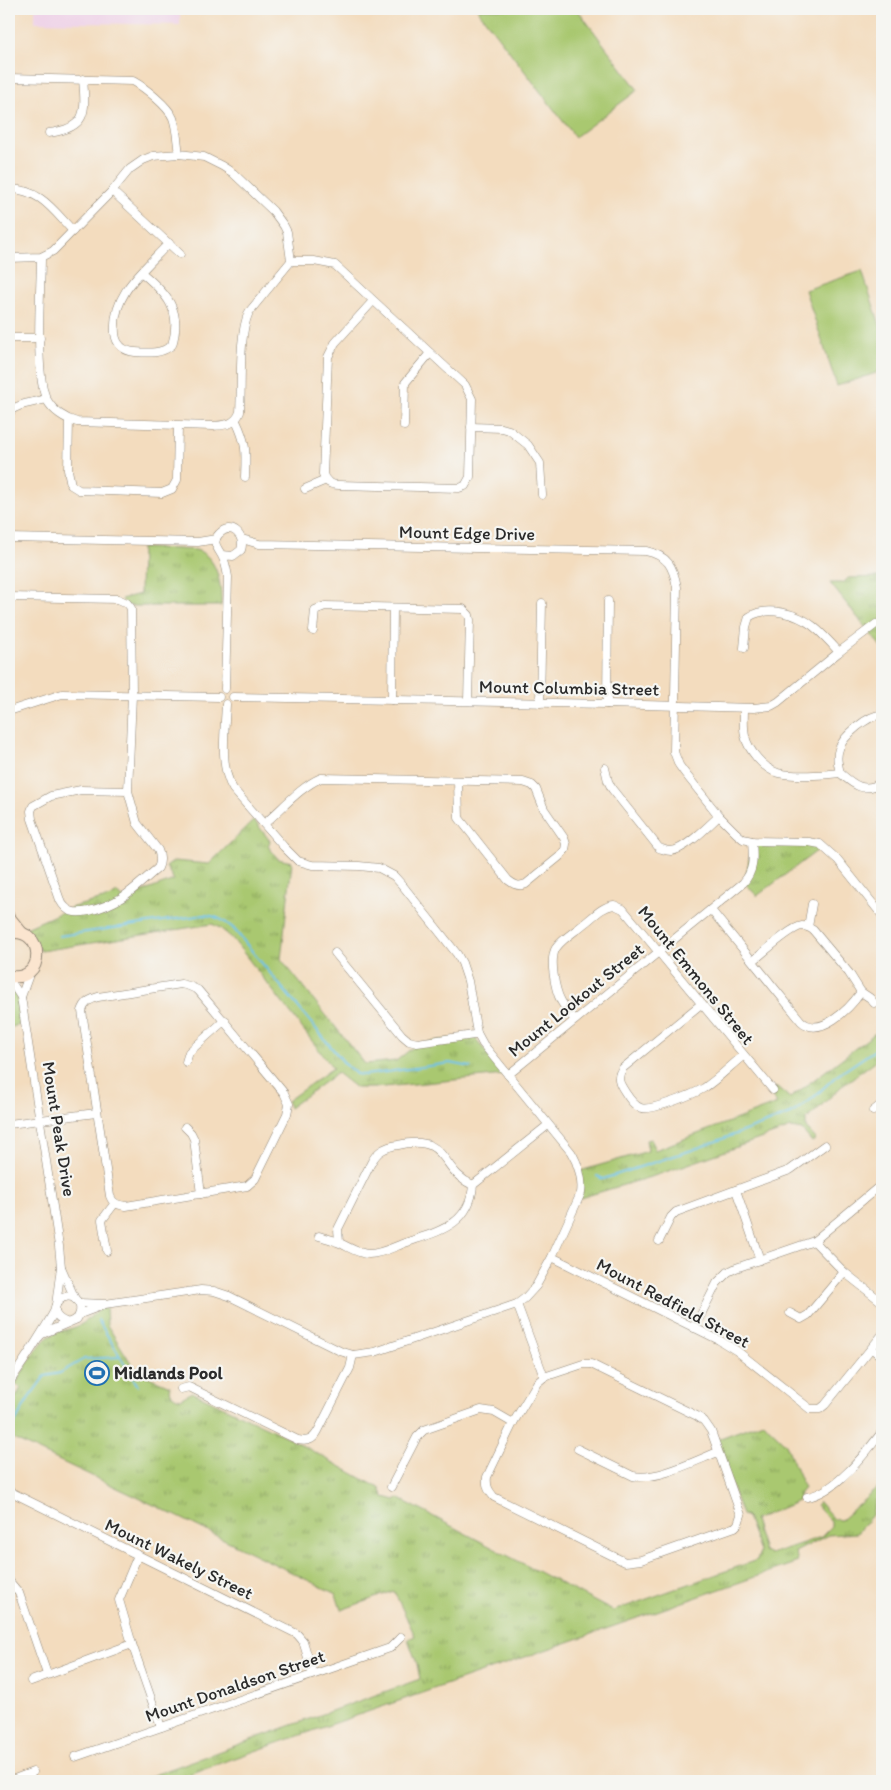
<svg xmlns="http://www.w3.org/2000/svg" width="891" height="1790" viewBox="0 0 891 1790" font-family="Itim,sans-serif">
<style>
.built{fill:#eed0e7}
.grass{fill:url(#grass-tufts);stroke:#6a7a4e}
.garden{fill:#a9c870;stroke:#6a7a4e}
.water{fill:url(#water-ripples);stroke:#4c768a}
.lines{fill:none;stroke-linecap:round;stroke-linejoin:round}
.stream{stroke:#6dc2e9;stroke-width:2}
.street-casing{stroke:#8f8474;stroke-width:9}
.secondary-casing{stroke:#8f8474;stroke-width:13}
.street{stroke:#fff;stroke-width:8}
.secondary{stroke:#fbe5cf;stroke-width:11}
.labels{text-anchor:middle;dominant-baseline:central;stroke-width:4.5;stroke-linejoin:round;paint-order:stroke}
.street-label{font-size:18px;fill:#2b2b2b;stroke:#f6f6f2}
.poi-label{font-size:18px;font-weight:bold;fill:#2b2b2b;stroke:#f6f6f2;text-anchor:start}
</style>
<defs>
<pattern id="grass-tufts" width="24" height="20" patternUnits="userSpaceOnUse" patternTransform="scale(1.25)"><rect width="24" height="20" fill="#a9c870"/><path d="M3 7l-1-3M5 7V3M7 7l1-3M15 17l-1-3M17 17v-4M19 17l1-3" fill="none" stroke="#8aa35c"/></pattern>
<pattern id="water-ripples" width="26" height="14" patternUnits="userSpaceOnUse" patternTransform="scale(1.25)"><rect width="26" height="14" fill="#6dc2e9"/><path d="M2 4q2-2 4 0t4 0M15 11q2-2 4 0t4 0" fill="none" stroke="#5a9ebd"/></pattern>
</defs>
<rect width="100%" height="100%" fill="#f6f6f2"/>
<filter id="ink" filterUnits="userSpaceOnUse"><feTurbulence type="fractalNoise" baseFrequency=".02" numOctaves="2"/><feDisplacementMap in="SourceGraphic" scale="10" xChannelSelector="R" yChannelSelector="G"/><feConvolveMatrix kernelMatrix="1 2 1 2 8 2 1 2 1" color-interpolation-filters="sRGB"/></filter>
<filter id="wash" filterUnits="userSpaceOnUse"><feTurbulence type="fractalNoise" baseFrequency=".0096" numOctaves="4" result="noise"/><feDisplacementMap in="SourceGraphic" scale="20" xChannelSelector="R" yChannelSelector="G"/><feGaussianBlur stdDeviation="1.12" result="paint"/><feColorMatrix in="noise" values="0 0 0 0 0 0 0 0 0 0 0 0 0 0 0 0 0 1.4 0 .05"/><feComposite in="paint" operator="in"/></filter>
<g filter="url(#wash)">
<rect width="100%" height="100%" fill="#f3dcbe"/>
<path class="built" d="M35,9h145v16l-145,-3z"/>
<g class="grass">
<path d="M141,548c13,0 26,1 39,1 5,1 11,0 16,1 22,6 26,37 25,56h-93l-7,-7 19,-5z"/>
<path d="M882,577v71l-52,-65h13l5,-5z"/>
<path d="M254,820l16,21 -2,5 10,13 14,3 -11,97 84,105 31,-3 21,-17 56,-9 31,40 -130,13h-18l-19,-15 -48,35 -2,-7 46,-33 -101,-130 -12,-10 -8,-4 -171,27 -17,-22 49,-22 38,-10 6,-4 7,6 50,-19 -8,-13 8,-6 35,3z"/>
<path d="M818,842l4,5 -65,49 -12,-13 7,-40z"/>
<path d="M9,985l8,12 4,27 -12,4z"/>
<path d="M882,1031v25l-39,29 -37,35v8l10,11 -4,3 -10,-12 -11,-2 -134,47 -77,23v-27l68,-20 -2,-11 5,-1 4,11 122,-46 -7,-12 7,-5 13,11 84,-64z"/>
<path d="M106,1307l1,18 24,38 13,12 26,11c0,8 3,11 10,13l12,-7 95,45 94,52v2l3,6 11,3 3,-2 215,113 144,-51 3,-8 -13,-35 -5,-2 -27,-75 48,-18 23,22 18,44 -4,5 -2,8 -44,19 10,31 6,3 51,-17 10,-10v-5l-15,-17 3,-3 15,17 7,1 41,-36v4l-4,5 -6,22 -15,18 -29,2 -33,17 3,10 -629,219h-32l283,-102 -3,-15 -9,-25 7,-3 -21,-45 -53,19 -5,-16 -178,-87 -149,-70v-28l12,-21 -6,-4c7,-11 24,-42 35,-48 9,-6 20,-6 30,-11 10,-5 12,-13 26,-18z"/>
</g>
<g class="garden">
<path d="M477,9h100l61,81 -63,47z"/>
<path d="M862,271l20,60v40l-45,15 -32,-96z"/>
</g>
<path class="water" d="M100,1362l8,11 -14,10 -8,-11z"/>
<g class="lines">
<g class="stream">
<path d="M59,936l145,-21c13,1 19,5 29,13l112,136 11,10 9,1 85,-12 21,4"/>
<path d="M597,1176l6,3 89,-29 99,-36 22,-16 22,-21 47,-32"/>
<path d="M98,1320l40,66"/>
<path d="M10,1432l18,-33 17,-23 15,-3 24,-14 36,-2"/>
</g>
</g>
</g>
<g filter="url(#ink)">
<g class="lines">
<defs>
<g id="street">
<path d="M9,78l124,3c11,6 35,25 40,37 4,11 4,24 6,36"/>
<path d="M49,133c38,-5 37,-20 34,-54"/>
<path d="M9,189c31,0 44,21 64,42"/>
<path d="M112,191l68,63"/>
<path d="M9,258l32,-1 12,-6 59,-60 18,-22 13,-9 10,-4 26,-2 25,3 18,9 11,7 40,38 11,15 3,6 4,29 -42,51c-11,24 -7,72 -9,100 -5,13 -14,13 -27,14l-136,-4c-12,-3 -24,-11 -30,-22 -13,-24 -6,-112 -6,-143"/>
<path d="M291,261h23l21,4 130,120 7,14 -2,78 -5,9 -6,2 -120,-3c-8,0 -14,-3 -16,-11l5,-117 7,-14 38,-42"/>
<path d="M142,273c24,20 41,37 30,72 -10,9 -23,8 -37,7 -11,-1 -19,-7 -20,-19 -3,-40 28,-62 54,-90"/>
<path d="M9,338h31"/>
<path d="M9,412c9,-9 25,-9 37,-13"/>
<path d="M69,420l-1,50 3,15 8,5 83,3 10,-4 5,-9 1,-54"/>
<path d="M236,421c11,23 10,31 9,56"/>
<path d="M404,426l1,-43 25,-30"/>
<path d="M471,427l31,1 7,2 19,15 12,18 2,32"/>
<path d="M305,489l21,-9"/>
<path d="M9,538l189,4 18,-3"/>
<path d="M242,539l17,5 387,7c22,5 27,15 31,36l-3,165 5,13 5,7 35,44 17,17 7,6 9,2 57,1 11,2 18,16 44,55"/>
<path d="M222,555l11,1 8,-6c5,-14 -10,-29 -22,-16 -9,9 1,16 4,24 3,6 4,13 5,19l-3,112"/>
<path d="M9,597l109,2 9,4 4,5 1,87 -4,96 9,32 21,27c3,7 3,12 0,18 -25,21 -36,35 -69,43 -14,3 -22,2 -29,-11l-28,-81 -1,-8 2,-5 18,-10 30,-6 47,1"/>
<path d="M313,631l2,-21 10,-4 138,3 6,6 1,5 -2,81"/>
<path d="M744,648l2,-21 3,-10c18,-12 49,-3 64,9 10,8 18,17 26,26"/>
<path d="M233,697l374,7 147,4 17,-2 7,-4 61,-50 37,-28"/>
<path d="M392,700l1,-92"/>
<path d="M540,703l2,-100"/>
<path d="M607,704l1,-103"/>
<path d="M744,709c0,9 -1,18 1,27 3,14 19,33 33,37 15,4 46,2 62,0"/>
<path d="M9,711l53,-17 157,3"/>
<path d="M882,715c-13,-1 -39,21 -43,34 -3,8 -1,15 1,24 14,12 24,21 42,9"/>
<path d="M605,768l3,13 4,8 47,59c4,1 7,3 12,3 14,-1 37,-25 48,-35"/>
<path d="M264,824c18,-15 36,-37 57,-46l202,4 9,3 4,4 8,20 20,29 2,6 -1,6 -6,7 -33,27c-7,3 -12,1 -18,-4l-49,-62 -1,-37"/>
<path d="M711,910l90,111c19,18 49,-13 60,-29l-12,-19 -36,-43c-3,-2 -6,-4 -11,-4 -11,1 -40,28 -49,35"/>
<path d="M808,927l4,-23"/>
<path d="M335,953l67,82 7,6 8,2 57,-8 3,-2"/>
<path d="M9,979l12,18 38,249 2,21 -5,38"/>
<path d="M181,984l8,2 9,4 86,103 5,11 -2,10 -32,65 -8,7 -121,20c-8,-1 -13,-2 -16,-10l-28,-185c3,-9 7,-11 16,-14z"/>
<path d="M861,992l9,6 4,5"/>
<path d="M21,997l9,-25"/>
<path d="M701,1004l-78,64c-7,9 -4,15 2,24 4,6 9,14 16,16 11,3 53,-14 63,-20 14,-9 26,-22 39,-32"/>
<path d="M575,1020c-5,-6 -10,-12 -14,-19 -6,-11 -12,-42 -5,-53 7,-10 20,-17 29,-25 9,-7 18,-17 29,-18l9,4 150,181"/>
<path d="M186,1062l3,-10 36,-32"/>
<path d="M508,1075l235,-192c12,-13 10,-26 9,-42"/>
<path d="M873,1111l9,-7"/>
<path d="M9,1124l87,-11"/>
<path d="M185,1127l6,6 3,6 7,55"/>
<path d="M736,1190l24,70"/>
<path d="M319,1236c6,2 13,3 18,6 11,4 20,12 32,12 11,0 23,-6 33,-10 33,-12 68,-17 71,-59l75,-60"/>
<path d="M659,1241l12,-24 5,-5 114,-42 35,-25"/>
<path d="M814,1241l30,31 38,30"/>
<path d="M339,1242l-1,-13 33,-66c6,-12 14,-16 27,-18 52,-12 41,26 75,40"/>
<path d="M107,1251l-5,-31 13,-17"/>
<path d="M552,1257l167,83 18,11 73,58h10l5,-4 57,-70"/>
<path d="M61,1267l14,32"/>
<path d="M79,1303l26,1 96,-14 13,1 15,5 111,55 13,4 22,-3 142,-48 8,-6 11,-12 16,-29 29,-64c2,-13 -3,-30 -10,-41l-88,-108 -6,-11 -9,-52 -6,-18 -5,-9 -54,-68 -9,-10 -15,-8 -20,-2 -47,-1 -14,-4 -14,-14 -51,-58c-14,-22 -8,-59 -7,-85"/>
<path d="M517,1304l27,73"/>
<path d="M790,1313l11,6 7,-4 36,-43"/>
<path d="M80,1314l21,-8"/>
<path d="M694,1328l23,-45 11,-11 8,-4 78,-27 68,-57"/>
<path d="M42,1334l35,-15c3,-5 5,-10 2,-15 -11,-21 -40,8 -13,18"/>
<path d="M872,1349l10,8"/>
<path d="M583,1364h8l8,4 98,48 7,5 7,10 30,84 -3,9 -3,3 -94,33 -16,2 -131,-65c-6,-7 -8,-11 -7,-20l26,-54 24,-40 7,-6z"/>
<path d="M9,1383c16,-24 32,-47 46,-73"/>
<path d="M181,1389l8,-2 109,53c10,2 15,0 20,-9l32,-63 3,-13"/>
<path d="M578,1449l55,27c23,5 62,-15 85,-24"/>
<path d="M391,1487l26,-50 7,-7 57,-20 13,2 19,11"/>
<path d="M9,1491l288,143 6,7 10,33"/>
<path d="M807,1497c28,-4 58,-43 75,-65"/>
<path d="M138,1555l-19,45 13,44 29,83"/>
<path d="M9,1581l10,12 28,81"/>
<path d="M31,1681l101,-37"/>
<path d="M75,1757l315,-109 11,-11"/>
<path d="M9,1781l24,-9"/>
</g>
<g id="secondary">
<path d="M9,917l13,16"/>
<path d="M9,933c37,-7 37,51 0,43"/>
</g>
</defs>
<use href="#street" class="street-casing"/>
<use href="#secondary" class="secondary-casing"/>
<use href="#street" class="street"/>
<use href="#secondary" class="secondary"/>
</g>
</g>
<defs>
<symbol id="stadium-ring" viewBox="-11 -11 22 22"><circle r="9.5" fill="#f6f6f2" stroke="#1f6fb2" stroke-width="1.5"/><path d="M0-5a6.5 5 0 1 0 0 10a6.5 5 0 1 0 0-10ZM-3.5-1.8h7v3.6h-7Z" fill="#1f6fb2"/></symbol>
</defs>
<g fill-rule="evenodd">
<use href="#stadium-ring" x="83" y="1359" width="28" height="28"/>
</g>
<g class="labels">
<g class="street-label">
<text transform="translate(467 533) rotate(1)">Mount Edge Drive</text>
<text transform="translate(569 688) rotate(1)">Mount Columbia Street</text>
<text transform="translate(696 975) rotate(51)">Mount Emmons Street</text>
<text transform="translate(576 1000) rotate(-39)">Mount Lookout Street</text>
<text transform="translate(59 1129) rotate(81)">Mount Peak Drive</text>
<text transform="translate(673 1303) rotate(28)">Mount Redfield Street</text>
<text transform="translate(179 1559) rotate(26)">Mount Wakely Street</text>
<text transform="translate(235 1686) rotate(-19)">Mount Donaldson Street</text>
</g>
<g class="poi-label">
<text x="114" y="1373">Midlands Pool</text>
</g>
</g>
<rect width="891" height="1790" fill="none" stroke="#f6f6f2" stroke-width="30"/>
</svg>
